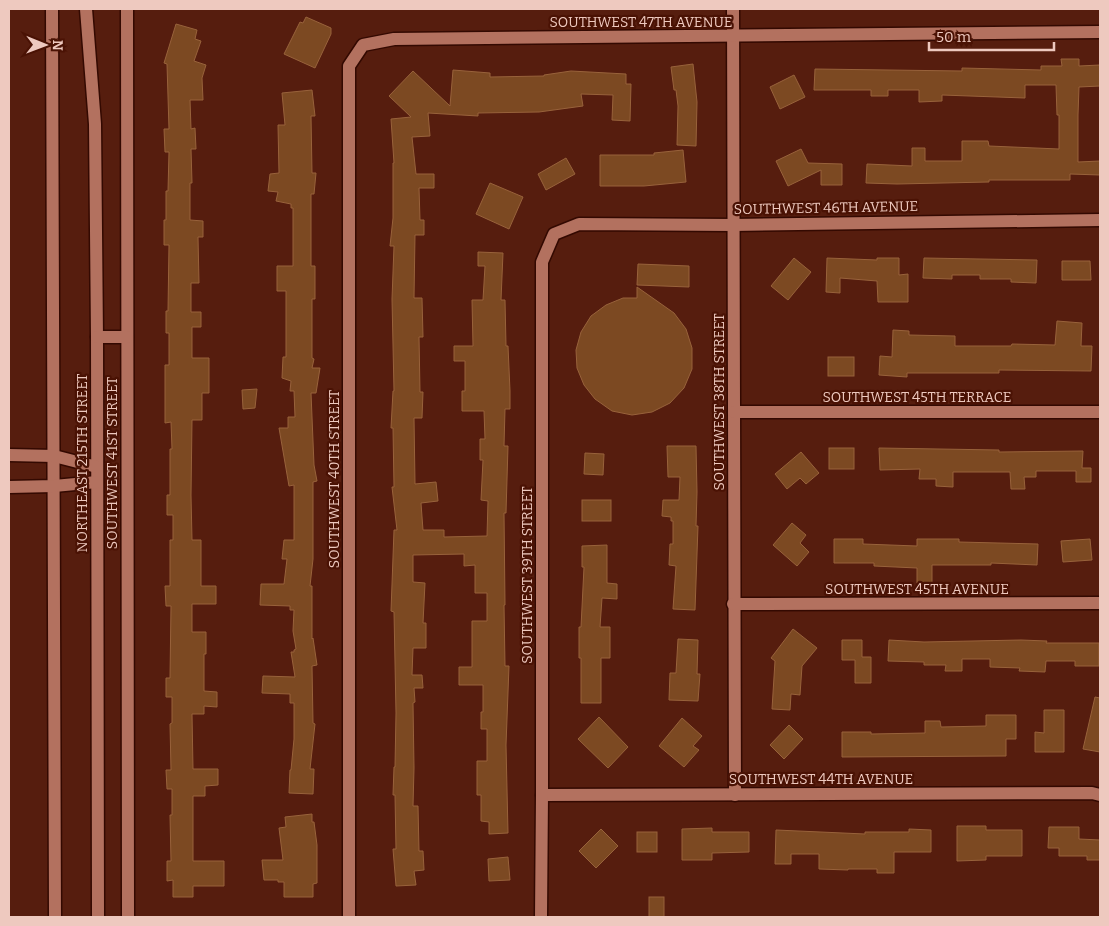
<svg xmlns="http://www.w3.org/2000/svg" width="1109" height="926" viewBox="0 0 1109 926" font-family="Bitter,serif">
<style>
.building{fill:#7c4922;stroke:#98623b}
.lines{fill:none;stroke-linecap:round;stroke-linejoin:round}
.minor-casing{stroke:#330901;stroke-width:15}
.minor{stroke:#b3715f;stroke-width:12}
.labels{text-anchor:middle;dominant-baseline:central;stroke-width:4.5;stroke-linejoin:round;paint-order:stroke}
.street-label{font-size:14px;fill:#eec9bf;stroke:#4a1204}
</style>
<rect width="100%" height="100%" fill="#561d0e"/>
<g class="building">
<path d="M306,17l25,11v6l-16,34 -31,-14 16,-32 3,1z"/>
<path d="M176,24l21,6 -2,9 6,2 -7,20 12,4 -4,13 1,22h-13l1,29 4,-1 1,21h-5l1,34h-2v37l13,1v16h-5l1,46h-8v29h10v15h-9v31h17v35h-7v27h-10l-1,75 1,45h9v46h15v18h-24v28h14v22h-2v37l13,1v15l-13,-1v8h-12l1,55h25v16l-13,1v10h-12v65h31v25h-31v11h-20v-17l-6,1v-20h4l-1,-46h2v-26h-5l-1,-19h5l-1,-46 2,-1v-26h-6v-19h4l1,-72h-5l-1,-20h5v-46h3v-25h-6v-20h3v-46h2l-1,-27 -6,1v-58h4v-32h-3v-22h2l1,-66h-5v-25h2v-29h2l1,-39h-4l-1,-23h5l-2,-65 -3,-1z"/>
<path d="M1061,59h18v7l21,-1v21l-21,1 -1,28v47l22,-1v14l-30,-1v6h-81v2l-92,2 -31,-1 1,-19 45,2v-18h13v13h37v-20h26l1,5 70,3v-34h-2l-1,-30h-31v13l-83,-3v6l-23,1v-12h-31v6h-17v-6h-57l1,-21 147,2v-3l79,2v-4h21z"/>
<path d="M693,64l4,38 -1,44 -19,-1 1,-39 -2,-16h-2l-3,-23z"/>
<path d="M453,70l37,3v4l54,-1v-1l27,-4 55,3v10h5l-1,37 -18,-1 1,-25 -32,-1 2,12 -44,6 -61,1v3l-50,-3 2,23 -18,1 4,37h18v14h-15l1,32h4v15h-9l-1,63h8l1,39h-4l1,55h3l-1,26h-8l1,66 21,-2 2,19 -17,2 2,27h21v7l43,-1 1,-35 -7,-1 2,-40h-3v-21h5l-1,-28h-22v-20h3v-30h-11v-15h19l-1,-46h11l2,-34h-7v-14l25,1 -2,47h4l1,46h2l2,45v18h-5l-1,37h4l-2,67h-2l1,92h-1l1,61h4l-3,79 2,88 -19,1v-12l-8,-1v-26h-4v-34h10v-32h-6v-17h2v-27h-24v-18h13v-46h15v-28h-12v-28l-11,1v-12l-51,1v27l12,1 -2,40h3v25h-13l-1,27h10l1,13h-9l1,14 -2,1 1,65 -1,38h5l1,45h4l1,19 -10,1 2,14 -20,1 -3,-37h3l-1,-54h-2l1,-28h1l1,-54 -2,-101 -3,-1 3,-81h3l-5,-43h2l-1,-59h-2l2,-37h1l-2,-92 2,-53h-4l3,-28v-55h1l-3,-44 20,-2 -22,-21 24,-25 37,35z"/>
<path d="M794,75l11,22 -25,12 -10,-22z"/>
<path d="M312,90l3,26h-4l1,57h4l-2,21h-3v72h4v33h-3v59l2,1 -2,9h8l-4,25h-5l3,72 3,16 -4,1v77l-3,27h2v53l1,-1 4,27 -5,1 1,57 2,1 -5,45h4l-1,25 -24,-1 1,-23h1l3,-31v-36h-4v-9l-28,-1 1,-17 32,1 -4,-25h3v-2l2,-1 -3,-18 1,-21h-4v-4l-30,-1 1,-21h23l3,-25h-5l2,-19h10v-55l-5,1 -10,-58h9v-11h7l-1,-26h-4l1,-10 -9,-3 1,-21h3v-66h-9v-25h16v-58h-2v-4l-15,-3 2,-9 -10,-1 2,-17 9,-1 -1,-48h7l-3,-32z"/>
<path d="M801,149l7,14 34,1v21h-21v-15l-33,16 -12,-25z"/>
<path d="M683,150l3,32 -42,4h-44v-31h54v-2z"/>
<path d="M566,158l9,16 -29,16 -8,-16z"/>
<path d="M490,183l33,14 -14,32 -33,-15z"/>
<path d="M794,258l17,14 -23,28 -17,-14z"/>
<path d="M827,258l50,2v-2h22v17l9,-1v28h-30l-1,-21 -37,-3v15l-14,-1z"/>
<path d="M924,258l113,2 -1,23 -25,-1v-3h-31v-4h-28v4l-29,-1z"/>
<path d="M1062,261h28l1,19h-29z"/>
<path d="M638,264l51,2v21l-52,-2z"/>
<path d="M637,287l37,26 12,16 6,19v21l-8,19 -14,15 -18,9 -20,3 -20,-4 -17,-12 -11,-14 -7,-17 -1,-18 5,-18 10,-16 15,-11 17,-7h14z"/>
<path d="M1057,321l25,2 -1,23h11l-1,25 -92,-1v3h-92v4l-28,-2 1,-19 12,1 1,-27 16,1v4l46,1v10h56l1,-2 43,1z"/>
<rect x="828" y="357" width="26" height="19"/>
<path d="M257,389l-2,19 -12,1 -1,-19z"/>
<path d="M667,446h29l1,46 -1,34h2l-3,84 -22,-1 3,-43 -7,-1 1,-21h3v-23h-2v-4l-9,-1 1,-16h16l1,-23h-12z"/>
<rect x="829" y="448" width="25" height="21"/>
<path d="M879,448l120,2v2l84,-1 -1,17h9v14h-15v-11h-40v6h-12l1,12h-14l-1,-17h-57v15l-17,-1v-7h-17l1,-10 -40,1z"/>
<path d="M801,452l18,21 -13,11 -6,-6 -13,11 -12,-15z"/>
<path d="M585,453l19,1 -1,21 -19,-1z"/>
<rect x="582" y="500" width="29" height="21"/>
<path d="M792,523l14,12 -6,8 9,9 -12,14 -24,-21z"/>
<path d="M834,539h29v5l54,2v-7h42v3l79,2 -1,21 -46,-2v2h-59v18h-15v-15l-43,-2v-3h-40z"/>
<path d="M1090,539l2,21 -29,2 -2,-21z"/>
<path d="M607,545v38l10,1v15l-15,-1 -2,29h10v31h-9v45h-20v-45h-2v-31h2l3,-60h-2v-21z"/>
<path d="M793,629l24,19 -15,18 -2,29 -9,-1 -1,16 -18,-1 3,-48 -4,-3z"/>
<path d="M678,639l20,1 -1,34h3l-2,27 -29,-1 1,-27h6z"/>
<path d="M842,640h20v17h9v26h-16v-23h-13z"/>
<path d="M889,640l35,2 97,-2 26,1 -1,2h53v23h-24v-5h-29l-1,11 -26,-1 1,-3 -30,-1v-8h-28v12h-17l1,-6h-22v-3l-36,-1z"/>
<path d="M1095,697l5,1v54l-17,-3z"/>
<path d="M1044,710h20v42h-29v-20l9,1z"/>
<path d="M986,715h30v24h-10v17l-164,1v-25h29v2l54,-1v-12h15l1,6 45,-1z"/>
<path d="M599,717l29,30 -20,21 -30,-29z"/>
<path d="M682,718l20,18 -9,10 6,4 -15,17 -25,-21z"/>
<path d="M789,725l14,14 -19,20 -14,-14z"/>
<path d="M312,814v8h2l3,23v38l-4,1v13h-29v-15h-6v-2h-14l-2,-20h21l-4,-32 7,-1 -1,-10z"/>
<path d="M957,826h29v4h36v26h-36v4l-29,1z"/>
<path d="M1049,827h30v12l21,1v20h-13v-4h-28v-8h-11z"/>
<path d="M712,828v4h37v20l-37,1v7h-30v-31z"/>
<path d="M601,829l17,17 -22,22 -17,-17z"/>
<path d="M909,829l22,1v22h-37v21h-17v-4h-29v1l-29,-1v-15h-28v10h-16l1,-34 89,4v-2h44z"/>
<rect x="637" y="832" width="20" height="20"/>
<path d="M508,857l2,23 -21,1 -1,-22z"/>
<rect x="649" y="897" width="15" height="20"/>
</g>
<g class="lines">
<defs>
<g id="minor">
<path d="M52,9l3,908"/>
<path d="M86,9l9,115 2,213 1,580"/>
<path d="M127,9l1,908"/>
<path d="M733,9l2,786"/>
<path d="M97,337h30"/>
<path d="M734,412h366"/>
<path d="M9,455l45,1 43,11"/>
<path d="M9,487l45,-1 43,-4"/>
<path d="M733,604l367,-1"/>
<path d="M542,795l550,-2 8,2"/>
<path d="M349,917v-851l14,-21 31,-6 706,-7"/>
<path d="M541,917l1,-122v-533l12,-28 25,-10 154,1 367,-5"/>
</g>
</defs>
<use href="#minor" class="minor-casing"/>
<use href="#minor" class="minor"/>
</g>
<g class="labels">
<g class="street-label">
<text x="641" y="22">SOUTHWEST 47TH AVENUE</text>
<text transform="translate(826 208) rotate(-1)">SOUTHWEST 46TH AVENUE</text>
<text x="917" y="397">SOUTHWEST 45TH TERRACE</text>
<text transform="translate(719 402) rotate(-90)">SOUTHWEST 38TH STREET</text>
<text transform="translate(82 463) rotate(-90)">NORTHEAST 215TH STREET</text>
<text transform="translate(112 463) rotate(-90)">SOUTHWEST 41ST STREET</text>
<text transform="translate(334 479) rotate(-90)">SOUTHWEST 40TH STREET</text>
<text transform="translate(527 575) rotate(-90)">SOUTHWEST 39TH STREET</text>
<text x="917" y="589">SOUTHWEST 45TH AVENUE</text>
<text x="821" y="779">SOUTHWEST 44TH AVENUE</text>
</g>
</g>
<rect width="1109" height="926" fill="none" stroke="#eec9bf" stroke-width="20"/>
<g transform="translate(45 45) rotate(91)" stroke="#4a1204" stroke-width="4" paint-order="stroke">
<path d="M0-4L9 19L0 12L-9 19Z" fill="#eec9bf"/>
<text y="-8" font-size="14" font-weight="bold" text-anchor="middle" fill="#eec9bf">N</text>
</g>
<path d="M929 42v8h125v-8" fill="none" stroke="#eec9bf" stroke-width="2.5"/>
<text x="936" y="42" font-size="15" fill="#eec9bf" stroke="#4a1204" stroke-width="4" paint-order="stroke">50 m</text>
</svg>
